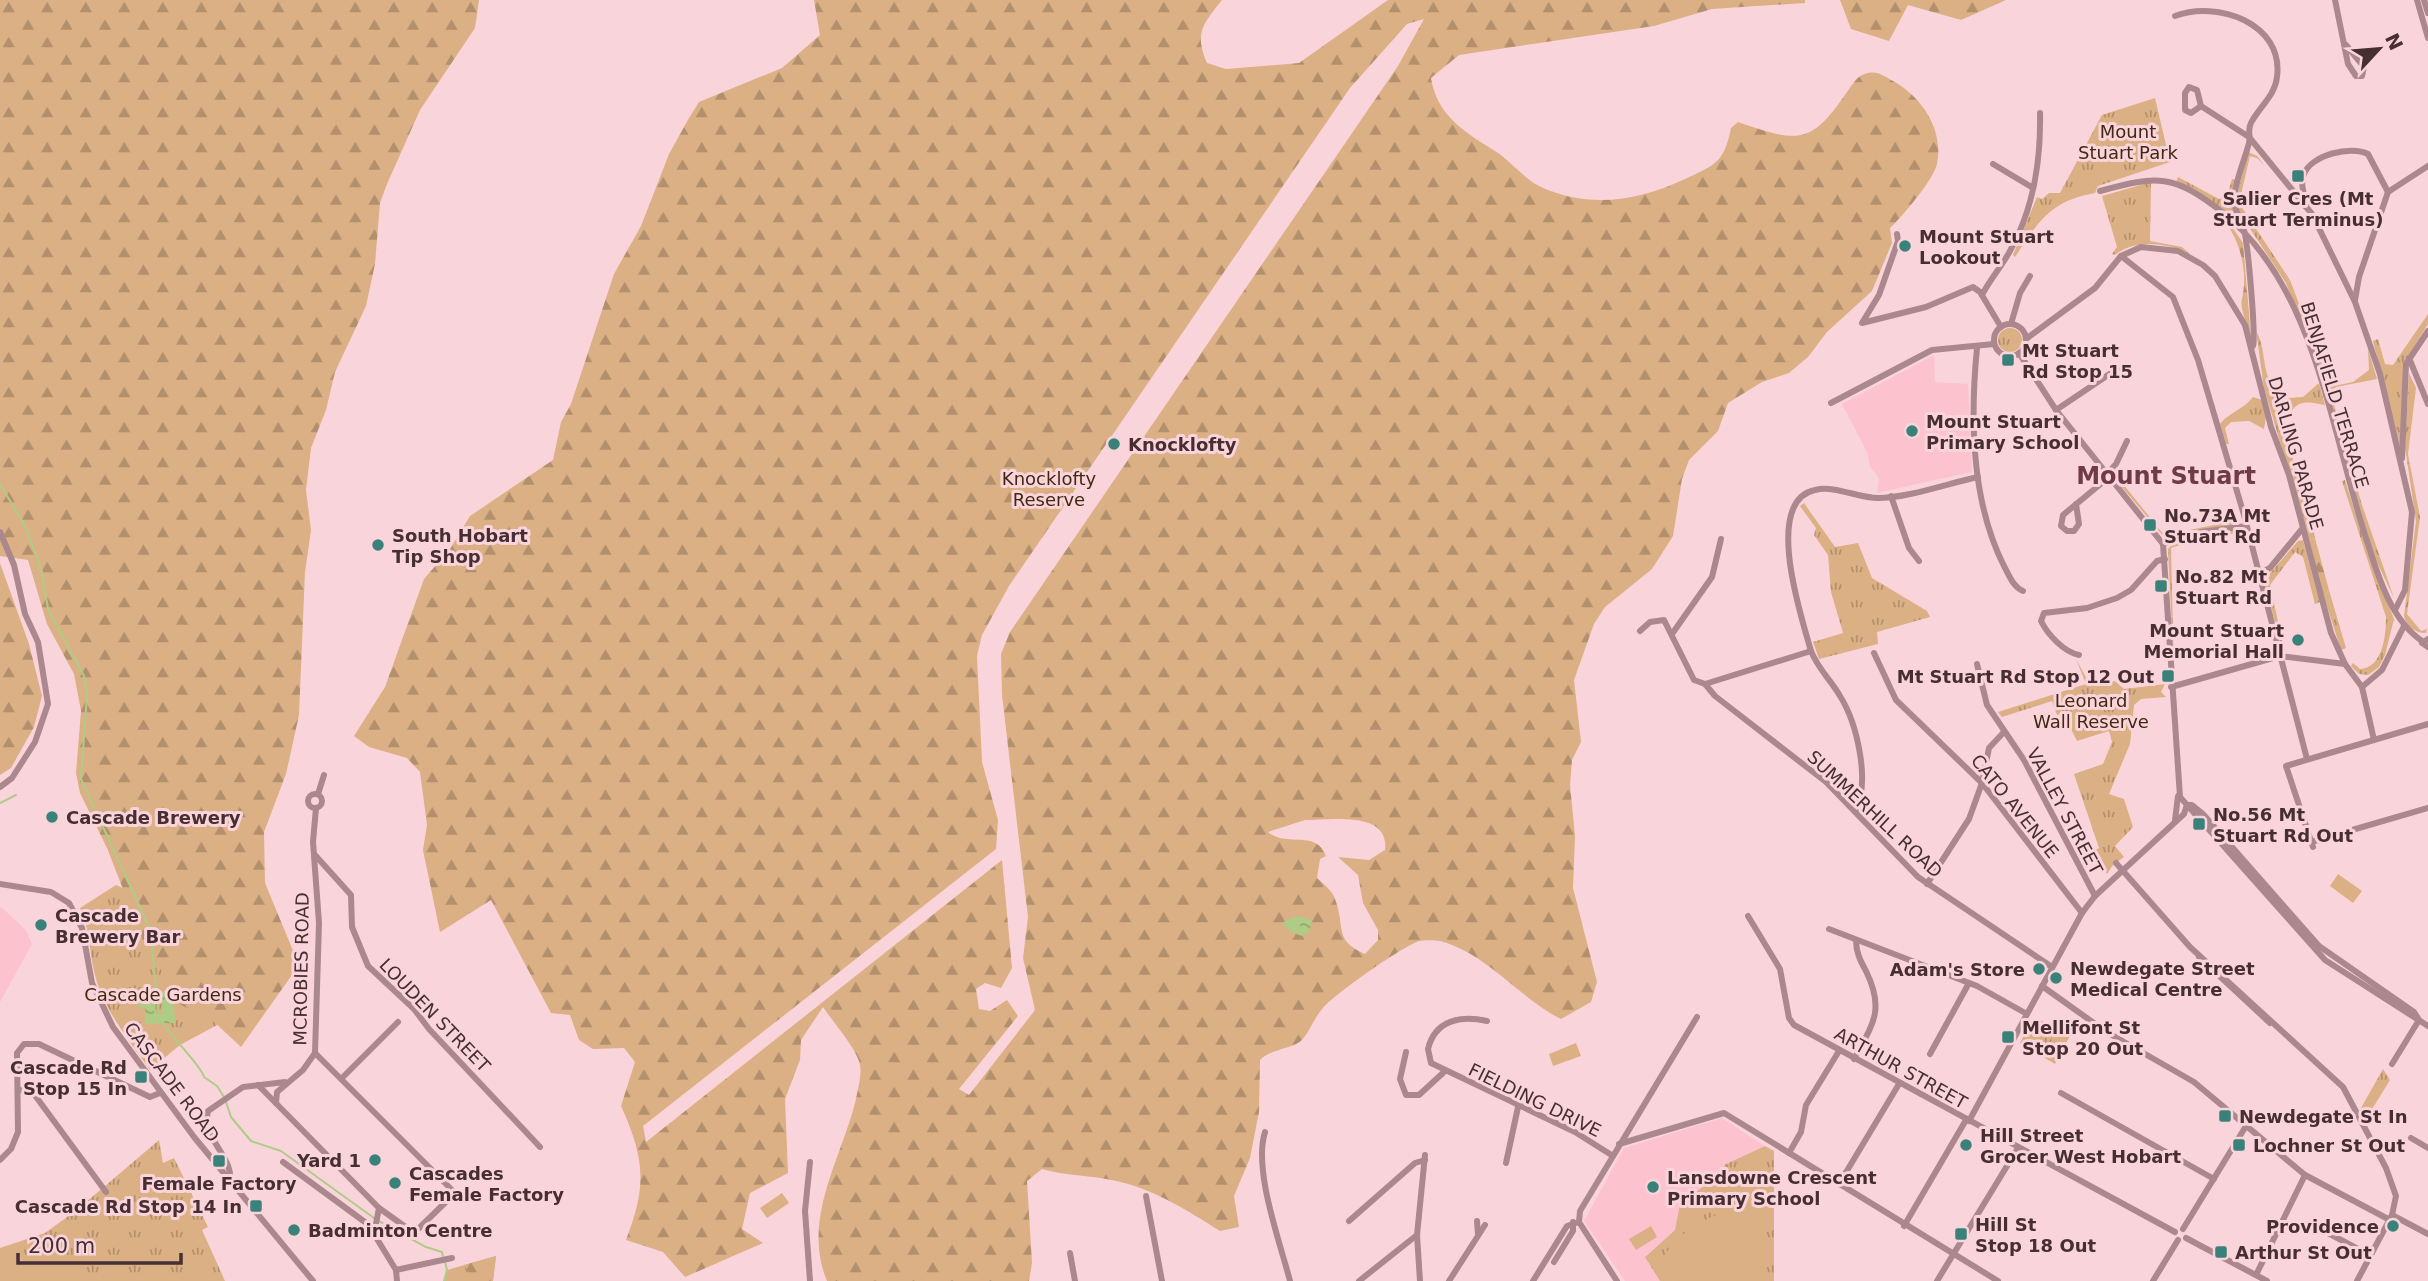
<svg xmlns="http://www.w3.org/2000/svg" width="2428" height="1281" viewBox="0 0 2428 1281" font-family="'DejaVu Sans',sans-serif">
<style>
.built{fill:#fcc3ce}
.grass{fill:url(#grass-tufts)}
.forest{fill:url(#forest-firs);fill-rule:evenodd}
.garden{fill:#dbb084}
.water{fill:url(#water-ripples)}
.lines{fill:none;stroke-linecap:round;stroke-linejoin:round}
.stream{stroke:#afcc86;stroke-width:2}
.minor{stroke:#ab878e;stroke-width:6}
.poi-dot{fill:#3a8179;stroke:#fad4db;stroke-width:2.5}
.labels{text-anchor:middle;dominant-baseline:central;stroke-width:6;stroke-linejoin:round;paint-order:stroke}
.park-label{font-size:18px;fill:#402910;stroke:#fad4db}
.poi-label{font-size:18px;font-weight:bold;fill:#462e33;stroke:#fad4db;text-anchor:start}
.street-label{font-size:18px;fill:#462e33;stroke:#fad4db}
.district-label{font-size:24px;font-weight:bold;fill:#6e3b46;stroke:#fad4db}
</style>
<defs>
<pattern id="grass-tufts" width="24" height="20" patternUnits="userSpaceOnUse" patternTransform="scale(1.75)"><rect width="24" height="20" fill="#dbb084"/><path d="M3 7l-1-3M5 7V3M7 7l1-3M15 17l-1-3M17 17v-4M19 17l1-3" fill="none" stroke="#b3906d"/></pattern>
<pattern id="forest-firs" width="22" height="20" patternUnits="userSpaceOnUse" patternTransform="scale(1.75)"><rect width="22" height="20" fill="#dbb084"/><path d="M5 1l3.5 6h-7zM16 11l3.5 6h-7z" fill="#b3906d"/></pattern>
<pattern id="water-ripples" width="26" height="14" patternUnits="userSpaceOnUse" patternTransform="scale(1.75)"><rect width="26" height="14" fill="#afcc86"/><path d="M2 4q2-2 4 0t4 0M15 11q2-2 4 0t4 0" fill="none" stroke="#90a66e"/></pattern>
</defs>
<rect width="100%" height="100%" fill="#fad4db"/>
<g class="built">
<path d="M1934,355l1,27 33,2 4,88 -95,21 2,-15 -9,-11 -3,-15 -25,-48z"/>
<path d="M0,906l26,24 6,14 -32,58z"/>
<path d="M1722,1118l43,28 -41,19 1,5 -45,34 -5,26 -30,26 15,25h-35l-41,-60 40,-73z"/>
</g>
<g class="grass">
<path d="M2155,98l15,64 -72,24 -3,7c-45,8 -56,28 -80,64l-2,-2 24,-58 5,2 7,-6h11l42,-78z"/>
<path d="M2248,152l9,4 8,10 -8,-8 -7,-2 -11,47 51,77 -4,3 -49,-74 -1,-10z"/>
<path d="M2178,177l41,22 8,-3 5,-17 4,1 -5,24 9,21 -64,-43z"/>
<path d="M2151,182l-1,59 32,6 8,7c-23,-11 -54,-16 -75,1l-3,-1 5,-7 -15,-51z"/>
<path d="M2428,314v10l-24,39 -4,83 -27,-105 5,-2 7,25 8,1z"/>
<circle cx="2010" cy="340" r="12"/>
<path d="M2256,331c8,13 7,29 11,43 5,16 24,33 16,50l32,114 -6,2 -45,-152z"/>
<path d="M2368,349l9,30 -41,8 -5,7 30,108 33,96 -20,-42 -56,-191 4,-1 7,23 24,-5 16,-12z"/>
<path d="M2409,373l7,15 -8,66 12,63 -13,97 14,17 6,-2 -1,4c-10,0 -20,-6 -22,-17l12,-95 -11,-74z"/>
<path d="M2319,383l6,22c-12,-2 -26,-7 -34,7l-3,-14 15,-1z"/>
<path d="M2253,397l9,3 4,17 -2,12 -15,-8 -18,1 -6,6 4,16h-3l-6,-20c8,-11 23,-14 33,-27z"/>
<path d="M2115,474l49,61 70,-14 2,3 -71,14 -49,-58z"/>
<path d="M2345,480l22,70 27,69 -9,36 -6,12 -11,8 -9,-1 -8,-8 2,-3 7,6c23,-1 26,-34 26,-52l-44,-136z"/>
<path d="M1804,503l31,44 23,-4 14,35 55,33 3,6 -53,15 1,12 -59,15 -6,-17 30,-9 -12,-41 -3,-37 -14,-20 2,-7 -16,-22z"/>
<path d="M2239,531v2l-34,4 -34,11 3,125 -6,-124c13,-16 52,-18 71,-18z"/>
<path d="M2303,540l17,62 -5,2 -12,-47 -8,-5 -25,33 13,59 -2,1 -17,-65 34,-39z"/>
<path d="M2329,590l17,58 -5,2 -17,-53z"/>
<path d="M2076,659l13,24 7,3 19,-5 9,8 41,-5 -4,8 5,5 -25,2 -7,6 -4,39 -21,50 15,5 9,28 -18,19 9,11 -11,8 -6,9 -13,-23 5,-3 -25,-74 29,-10 9,-22 -3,-11 -32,10 -14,-28 -6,2 -5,-14 -50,16 -4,-5 88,-28z"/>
<path d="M116,885l9,4 105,129 -50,27 -30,25c-21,-30 -48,-62 -56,-99 -5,-22 -4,-42 -14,-63z"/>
<path d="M2039,1019l31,17 -15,28 -35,-21 7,-14 5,1z"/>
<path d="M2383,1069l7,11 -24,39 -5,-11z"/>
<path d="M159,1140l4,23 11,-5 34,69 -6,3 23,51h-225v-33l45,-15 33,-24z"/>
<path d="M1765,1146l9,5v130h-114l-15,-24 30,-27 5,-26 45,-34 -1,-5z"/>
<path d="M496,1256l-3,25h-49l3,-11z"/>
</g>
<g class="forest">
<path d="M0,0h479l-4,28 -55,82 -33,74 -7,19 -5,61 -9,42 -31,66 -9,38 -15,38 -5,42 5,40 -6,42 -6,143 -13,59 -22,58 1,51 34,82 -58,82 -28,-26 -32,-16 -10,-24 -22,-25 -42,-108 -27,-55 -4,-20 5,-62 -7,-37 -27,-50 -19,-64 -28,-4z"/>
<path d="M814,0h408c-19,24 -28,33 -15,63l19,6 73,-6 89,-63h417v3l-93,6 -58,17 -195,29 -28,23c6,38 34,54 64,73 16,10 29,28 46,36 48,22 98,14 144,-8 30,-14 39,-16 46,-51l7,-6c61,21 73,24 111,-33 6,-8 9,-14 19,-16 10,-2 16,3 25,8 29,16 51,49 44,83 -3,15 -35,53 -47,64l2,15 -20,48 -45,41 -19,25 -19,16 -27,9 -34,21 -10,28 -29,29 -7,19 -9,57 -21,33 -47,38 -11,17 -20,56 7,62 -9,18 -2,25 5,51 -2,52 24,94 -6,20 -30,17c-41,-20 -74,-66 -121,-78 -5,-1 -16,-1 -21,0 -19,7 -83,52 -96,67 -9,10 -13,23 -21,32 -9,9 -30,8 -42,20l-1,52 -9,46 -16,38 5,31 -19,4c-35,-22 -68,-43 -108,-51 -23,-5 -46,-4 -70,-11l-15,12 5,82 -3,18h-202c-26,-62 15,-123 29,-182 2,-11 7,-27 3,-38 -5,-15 -26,-39 -36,-54l-22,33 -1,20 -15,39 3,74 -38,20 -8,36 21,14 -78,34 -22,-25 -37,-12c21,-54 19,-81 -5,-134l14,-44 -11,-14 -31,1 -14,-9 -9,-25 -19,-2 -60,-113 -51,32 -17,-82 4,-25 -7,-53 -13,-14 -38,-11 -15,-11 31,-49 39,-108 26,-30 20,-33 83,-56 8,-38 10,-18 43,-130 27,-48 28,-72 20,-36 10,-16 83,-34 38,-33zM1424,19l-26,47 -388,566 -9,22 1,41 26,222 -5,41 12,52 -66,85 -10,-6 59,-73 -11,-16 -17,11 -11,-2 -3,-20 9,-6 16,5 11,-20 -10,-108 -356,282 -3,-16 353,-277 2,-29 -16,-58 -5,-106 5,-21 27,-49 341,-498 57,-64zM1305,820c25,0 85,-10 80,30l-16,10 -31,-3 20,18 5,28 15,27v10l-13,14c-32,-14 -19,-26 -30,-55 -3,-9 -11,-14 -18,-21l3,-19 6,-3c-10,-27 -40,-8 -58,-24z"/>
<path d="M1840,0h166l-45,20 -53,-15 -19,36 -38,-12z"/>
<path d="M2226,218l17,25 8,94c-2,-10 -12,-27 -9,-38 6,-26 -1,-57 -18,-79z"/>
<path d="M2315,538l14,52 -5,7 -15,-57z"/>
<path d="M0,563l29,81 13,52 -8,31 -23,41 -11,7z"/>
<path d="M496,1256l-3,25h-19l-10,-16z"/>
</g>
<g class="garden">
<path d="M2290,280l32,84 -4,1 -32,-82z"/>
<path d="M2338,874l24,17 -9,12 -23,-17z"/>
<path d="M1576,1043l5,13 -28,10 -4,-12z"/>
<path d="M782,1193l7,10 -22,15 -7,-10z"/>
<path d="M1745,1208l14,6c13,23 -2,56 -26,66 -13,1 -58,1 -72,0 -9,-37 53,-71 84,-72z"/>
<path d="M1651,1226l6,11 -21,13 -7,-11z"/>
<path d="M82,1260l1,21h-83v-13l10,-4z"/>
</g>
<g class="water">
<path d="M1296,916l15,4 -1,11 -8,5 -11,-4 -9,-9z"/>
<path d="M162,991l9,2 5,30 -31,1v-16l-9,-3v-5l19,-7 1,21h6z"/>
</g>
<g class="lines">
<g class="stream">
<path d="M0,484l25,42 17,46 6,37 36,67 3,19 -6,84 69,150 9,84"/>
<path d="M0,803l16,-8"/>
<path d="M163,1022c9,17 38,43 41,55l13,9 7,11"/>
<path d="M226,1102l5,15 20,24 30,10 93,67"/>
<path d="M379,1221l47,26 16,5 1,4"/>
<path d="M444,1281l3,-11 -2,-8"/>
</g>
<g class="minor">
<path d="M2335,0l13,64 8,12h6l2,-9 -18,-22"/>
<path d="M2417,0l11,38"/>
<path d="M2424,0l4,13"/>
<path d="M2175,16c42,-16 109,7 102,61 -2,19 -18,30 -26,46 -4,7 0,13 -2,20 -5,19 -14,38 -15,57 0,12 8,19 10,30 4,14 12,106 9,116"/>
<path d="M2201,106l-4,-16 -8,-3 -4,6v17l6,3 10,-7 48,31 63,77 43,88 25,72 32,138 -7,78 -10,20"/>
<path d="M1993,164l40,24"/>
<path d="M2100,191c58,-16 73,-17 122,21 94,74 109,221 145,329 11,35 24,79 55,100"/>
<path d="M2306,207c0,-11 -7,-22 -2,-33 7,-19 47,-29 64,-20l20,38"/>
<path d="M1897,234l1,7 -19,54 -17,28 64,-16 47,-20 7,5 21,35"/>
<path d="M2121,256l52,41 25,63 46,155 63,244"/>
<path d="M1982,295c8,-16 21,-30 29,-46 23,-42 30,-89 29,-136"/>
<path d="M2355,300l4,-23 29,-85 40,-26"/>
<circle cx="2010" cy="340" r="16"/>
<path d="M2011,324l9,-31 10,-17"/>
<path d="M2026,339l69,-51 26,-32 20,-9 37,4 25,14 12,11 30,49 26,102 18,48 42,158 14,31 17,23 12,53"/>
<path d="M1977,348c-7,71 -6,153 27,218 5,9 9,21 19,25"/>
<path d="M2019,353l37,57 107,134 17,253 145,163 103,66"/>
<path d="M2409,358l19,46"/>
<path d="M1831,403l101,-53 62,-6"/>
<path d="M2056,410l61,-41"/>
<path d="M2402,458l4,-94 22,-33"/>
<path d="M2107,474l9,-10 11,-23"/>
<path d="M1891,496l18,52 10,13"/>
<path d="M2076,504l3,20 -5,7h-7l-6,-5 2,-11 46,-38"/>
<path d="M0,532l14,33 11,49 13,28 10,62 -13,38 -23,36 -12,9"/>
<path d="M2163,544l38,-12 45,-6"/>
<path d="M2258,574l12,-6 32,-39"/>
<path d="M1640,631l10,-9 14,-2 30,60 11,4 10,12 111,86 92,95 134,90"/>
<path d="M1672,634l40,-57 9,-38"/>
<path d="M2428,639l-6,4 6,4"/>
<path d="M1811,651c-10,-35 -48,-150 4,-161 20,-5 43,8 63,8 30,0 71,-15 100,-21"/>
<path d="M1874,653l22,47 86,83 100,130"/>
<path d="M2079,655c-15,-3 -31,-20 -38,-34l3,-8 43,-5 30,-10 14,-8 26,-29 8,-2"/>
<path d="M1977,664l10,41 37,55 71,136"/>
<path d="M1705,684l106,-33c7,18 20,29 29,45 17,27 31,87 15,115"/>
<path d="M2171,687l109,-31 65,8"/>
<path d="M2362,687l20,-17 22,-44"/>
<path d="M318,794l6,-19"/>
<circle cx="315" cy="801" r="7"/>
<path d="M2187,805h5l11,9 116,132 95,66 5,8"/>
<path d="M2175,820l3,-24"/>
<path d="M2311,842l117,-34"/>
<path d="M2313,847l-27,-81 142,-42"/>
<path d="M315,855l36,40 1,32 16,39 46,43 15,20 111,118"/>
<path d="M2116,863l74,84 153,140 43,81 10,28 -4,19 -35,66"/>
<path d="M0,884l51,8 18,11 13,25 10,55 21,44 81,110 119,144"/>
<path d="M1927,884l42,-65 13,-36 7,-35 15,-16"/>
<path d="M1748,916l32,53 9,49 5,7 381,207"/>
<path d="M1829,929l148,57 50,28"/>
<path d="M2199,957l71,66"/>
<path d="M2042,986l63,45 89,51 111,93 85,45"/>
<path d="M1487,1021c-26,-6 -52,-1 -59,28l3,14 144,69 38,24"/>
<path d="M1406,1052l-6,27 6,16h13l25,-23"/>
<path d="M1930,1054l39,-71"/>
<path d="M1854,1059c19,-35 31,-49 12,-88 -6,-11 -10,-19 -10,-31"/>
<path d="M2392,1064l27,-44"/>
<path d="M342,1078l56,-56"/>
<path d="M258,1085l121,123 35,25 41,-40 -140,-140"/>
<path d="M18,1089l16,5 72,98"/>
<path d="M2061,1093l153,86"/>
<path d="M276,1103l1,-11 26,-22 12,-17 4,-130 -6,-81 3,-34"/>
<path d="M1969,1121l113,-208 13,-17 89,-82 3,-9"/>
<path d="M1265,1132c-12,38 15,110 25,149"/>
<path d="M2411,1138l17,10"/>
<path d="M1619,1144l105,-31 274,168"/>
<path d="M1789,1153l12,-21 5,-27 33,-54"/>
<path d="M0,1160l11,-11 7,-17 -1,-79 7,-9h15l111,53 10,-4"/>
<path d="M283,1162l90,66"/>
<path d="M1506,1163l12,-56"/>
<path d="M230,1182c4,-26 -29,-43 -22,-71l35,-24 42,-5"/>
<path d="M1839,1184l60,-100"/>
<path d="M1146,1196l16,85"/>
<path d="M379,1208l-5,26 22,36 1,11"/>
<path d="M2392,1215l36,19"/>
<path d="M1349,1221l66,-58 10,-3"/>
<path d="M1477,1221l1,13"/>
<path d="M1579,1222l38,59"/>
<path d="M1904,1226l62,-106"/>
<path d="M2315,1226l56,30"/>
<path d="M2183,1229l63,-103"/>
<path d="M2186,1238l81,43"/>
<path d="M1070,1253l5,28"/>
<path d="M1554,1262l19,-31v-9"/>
<path d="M396,1270l56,-12"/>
<path d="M2256,1275l49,-100"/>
<path d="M810,1281l-5,-70 5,-49"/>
<path d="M1359,1281l58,-46"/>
<path d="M1420,1281l-3,-46 8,-80"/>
<path d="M1449,1281l36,-56"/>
<path d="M1533,1281l34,-55 12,-4 1,-11 117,-194"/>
<path d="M1937,1281l81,-133"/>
<path d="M2153,1281l25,-41"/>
</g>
</g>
<g class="poi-dot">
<rect x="2291" y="169" width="14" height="14" rx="3.5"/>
<circle cx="1905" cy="246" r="7"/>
<rect x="2001" y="353" width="14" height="14" rx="3.5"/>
<circle cx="1912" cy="431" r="7"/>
<circle cx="1114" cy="444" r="7"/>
<rect x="2143" y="518" width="14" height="14" rx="3.5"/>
<circle cx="378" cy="545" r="7"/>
<rect x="2154" y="579" width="14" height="14" rx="3.5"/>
<circle cx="2298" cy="640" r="7"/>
<rect x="2161" y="669" width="14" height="14" rx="3.5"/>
<circle cx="52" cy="817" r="7"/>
<rect x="2192" y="817" width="14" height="14" rx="3.5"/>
<circle cx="41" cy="925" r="7"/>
<circle cx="2039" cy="969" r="7"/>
<circle cx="2056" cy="978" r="7"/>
<rect x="2001" y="1030" width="14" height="14" rx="3.5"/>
<rect x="134" y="1070" width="14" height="14" rx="3.5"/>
<rect x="2218" y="1109" width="14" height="14" rx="3.5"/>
<circle cx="1966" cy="1145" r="7"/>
<rect x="2232" y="1138" width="14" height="14" rx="3.5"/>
<circle cx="375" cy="1160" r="7"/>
<rect x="212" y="1154" width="14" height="14" rx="3.5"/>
<circle cx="395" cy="1183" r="7"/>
<circle cx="1653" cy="1187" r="7"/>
<rect x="249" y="1199" width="14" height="14" rx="3.5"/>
<circle cx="2393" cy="1226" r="7"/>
<circle cx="294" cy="1230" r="7"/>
<rect x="1954" y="1227" width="14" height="14" rx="3.5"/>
<rect x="2214" y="1245" width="14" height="14" rx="3.5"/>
</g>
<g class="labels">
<g class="park-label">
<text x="2128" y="131">Mount<tspan x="2128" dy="21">Stuart Park</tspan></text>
<text x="1049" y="478">Knocklofty<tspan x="1049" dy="21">Reserve</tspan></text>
<text x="2091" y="700">Leonard<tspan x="2091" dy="21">Wall Reserve</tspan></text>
<text x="163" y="994">Cascade Gardens</text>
</g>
<g class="poi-label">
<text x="2298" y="198" text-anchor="middle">Salier Cres (Mt<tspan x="2298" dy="21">Stuart Terminus)</tspan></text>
<text x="1919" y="236">Mount Stuart<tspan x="1919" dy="21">Lookout</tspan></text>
<text x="2022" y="350">Mt Stuart<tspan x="2022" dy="21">Rd Stop 15</tspan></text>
<text x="1926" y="421">Mount Stuart<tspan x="1926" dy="21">Primary School</tspan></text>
<text x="1128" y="444">Knocklofty</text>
<text x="2164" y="515">No.73A Mt<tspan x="2164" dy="21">Stuart Rd</tspan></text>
<text x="392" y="535">South Hobart<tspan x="392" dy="21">Tip Shop</tspan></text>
<text x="2175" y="576">No.82 Mt<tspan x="2175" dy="21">Stuart Rd</tspan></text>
<text x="2284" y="630" text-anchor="end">Mount Stuart<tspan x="2284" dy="21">Memorial Hall</tspan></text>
<text x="2154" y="676" text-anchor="end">Mt Stuart Rd Stop 12 Out</text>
<text x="2213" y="814">No.56 Mt<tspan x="2213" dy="21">Stuart Rd Out</tspan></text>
<text x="66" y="817">Cascade Brewery</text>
<text x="55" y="915">Cascade<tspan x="55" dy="21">Brewery Bar</tspan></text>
<text x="2070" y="968">Newdegate Street<tspan x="2070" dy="21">Medical Centre</tspan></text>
<text x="2025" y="969" text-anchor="end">Adam's Store</text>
<text x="2022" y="1027">Mellifont St<tspan x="2022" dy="21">Stop 20 Out</tspan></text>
<text x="127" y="1067" text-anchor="end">Cascade Rd<tspan x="127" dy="21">Stop 15 In</tspan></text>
<text x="2239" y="1116">Newdegate St In</text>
<text x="1980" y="1135">Hill Street<tspan x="1980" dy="21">Grocer West Hobart</tspan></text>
<text x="2253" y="1145">Lochner St Out</text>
<text x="361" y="1160" text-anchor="end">Yard 1</text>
<text x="409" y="1173">Cascades<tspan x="409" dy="21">Female Factory</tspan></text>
<text x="1667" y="1177">Lansdowne Crescent<tspan x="1667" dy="21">Primary School</tspan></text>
<text x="219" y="1183" text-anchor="middle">Female Factory</text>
<text x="242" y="1206" text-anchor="end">Cascade Rd Stop 14 In</text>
<text x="1975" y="1224">Hill St<tspan x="1975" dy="21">Stop 18 Out</tspan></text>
<text x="2379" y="1226" text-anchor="end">Providence</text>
<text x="308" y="1230">Badminton Centre</text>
<text x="2235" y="1252">Arthur St Out</text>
</g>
<g class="street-label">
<text transform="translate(2335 395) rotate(73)">BENJAFIELD TERRACE</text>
<text transform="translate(2296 453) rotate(74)">DARLING PARADE</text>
<text transform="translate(2015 806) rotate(51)">CATO AVENUE</text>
<text transform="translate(2065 811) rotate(62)">VALLEY STREET</text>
<text transform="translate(1875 814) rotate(43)">SUMMERHILL ROAD</text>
<text transform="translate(301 969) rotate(-89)">MCROBIES ROAD</text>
<text transform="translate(435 1015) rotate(46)">LOUDEN STREET</text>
<text transform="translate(1901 1068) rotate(29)">ARTHUR STREET</text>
<text transform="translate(172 1082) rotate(53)">CASCADE ROAD</text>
<text transform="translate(1535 1100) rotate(26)">FIELDING DRIVE</text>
</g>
<g class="district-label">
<text x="2166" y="476">Mount Stuart</text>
</g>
</g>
<g transform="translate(2379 49) rotate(64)" stroke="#fad4db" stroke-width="5" paint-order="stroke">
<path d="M0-5L12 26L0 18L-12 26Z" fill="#462e33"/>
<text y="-10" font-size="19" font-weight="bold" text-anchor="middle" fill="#462e33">N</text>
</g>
<path d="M18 1253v10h163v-10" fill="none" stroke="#462e33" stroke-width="3.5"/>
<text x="28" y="1253" font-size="21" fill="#462e33" stroke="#fad4db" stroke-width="5" paint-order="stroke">200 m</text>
</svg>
